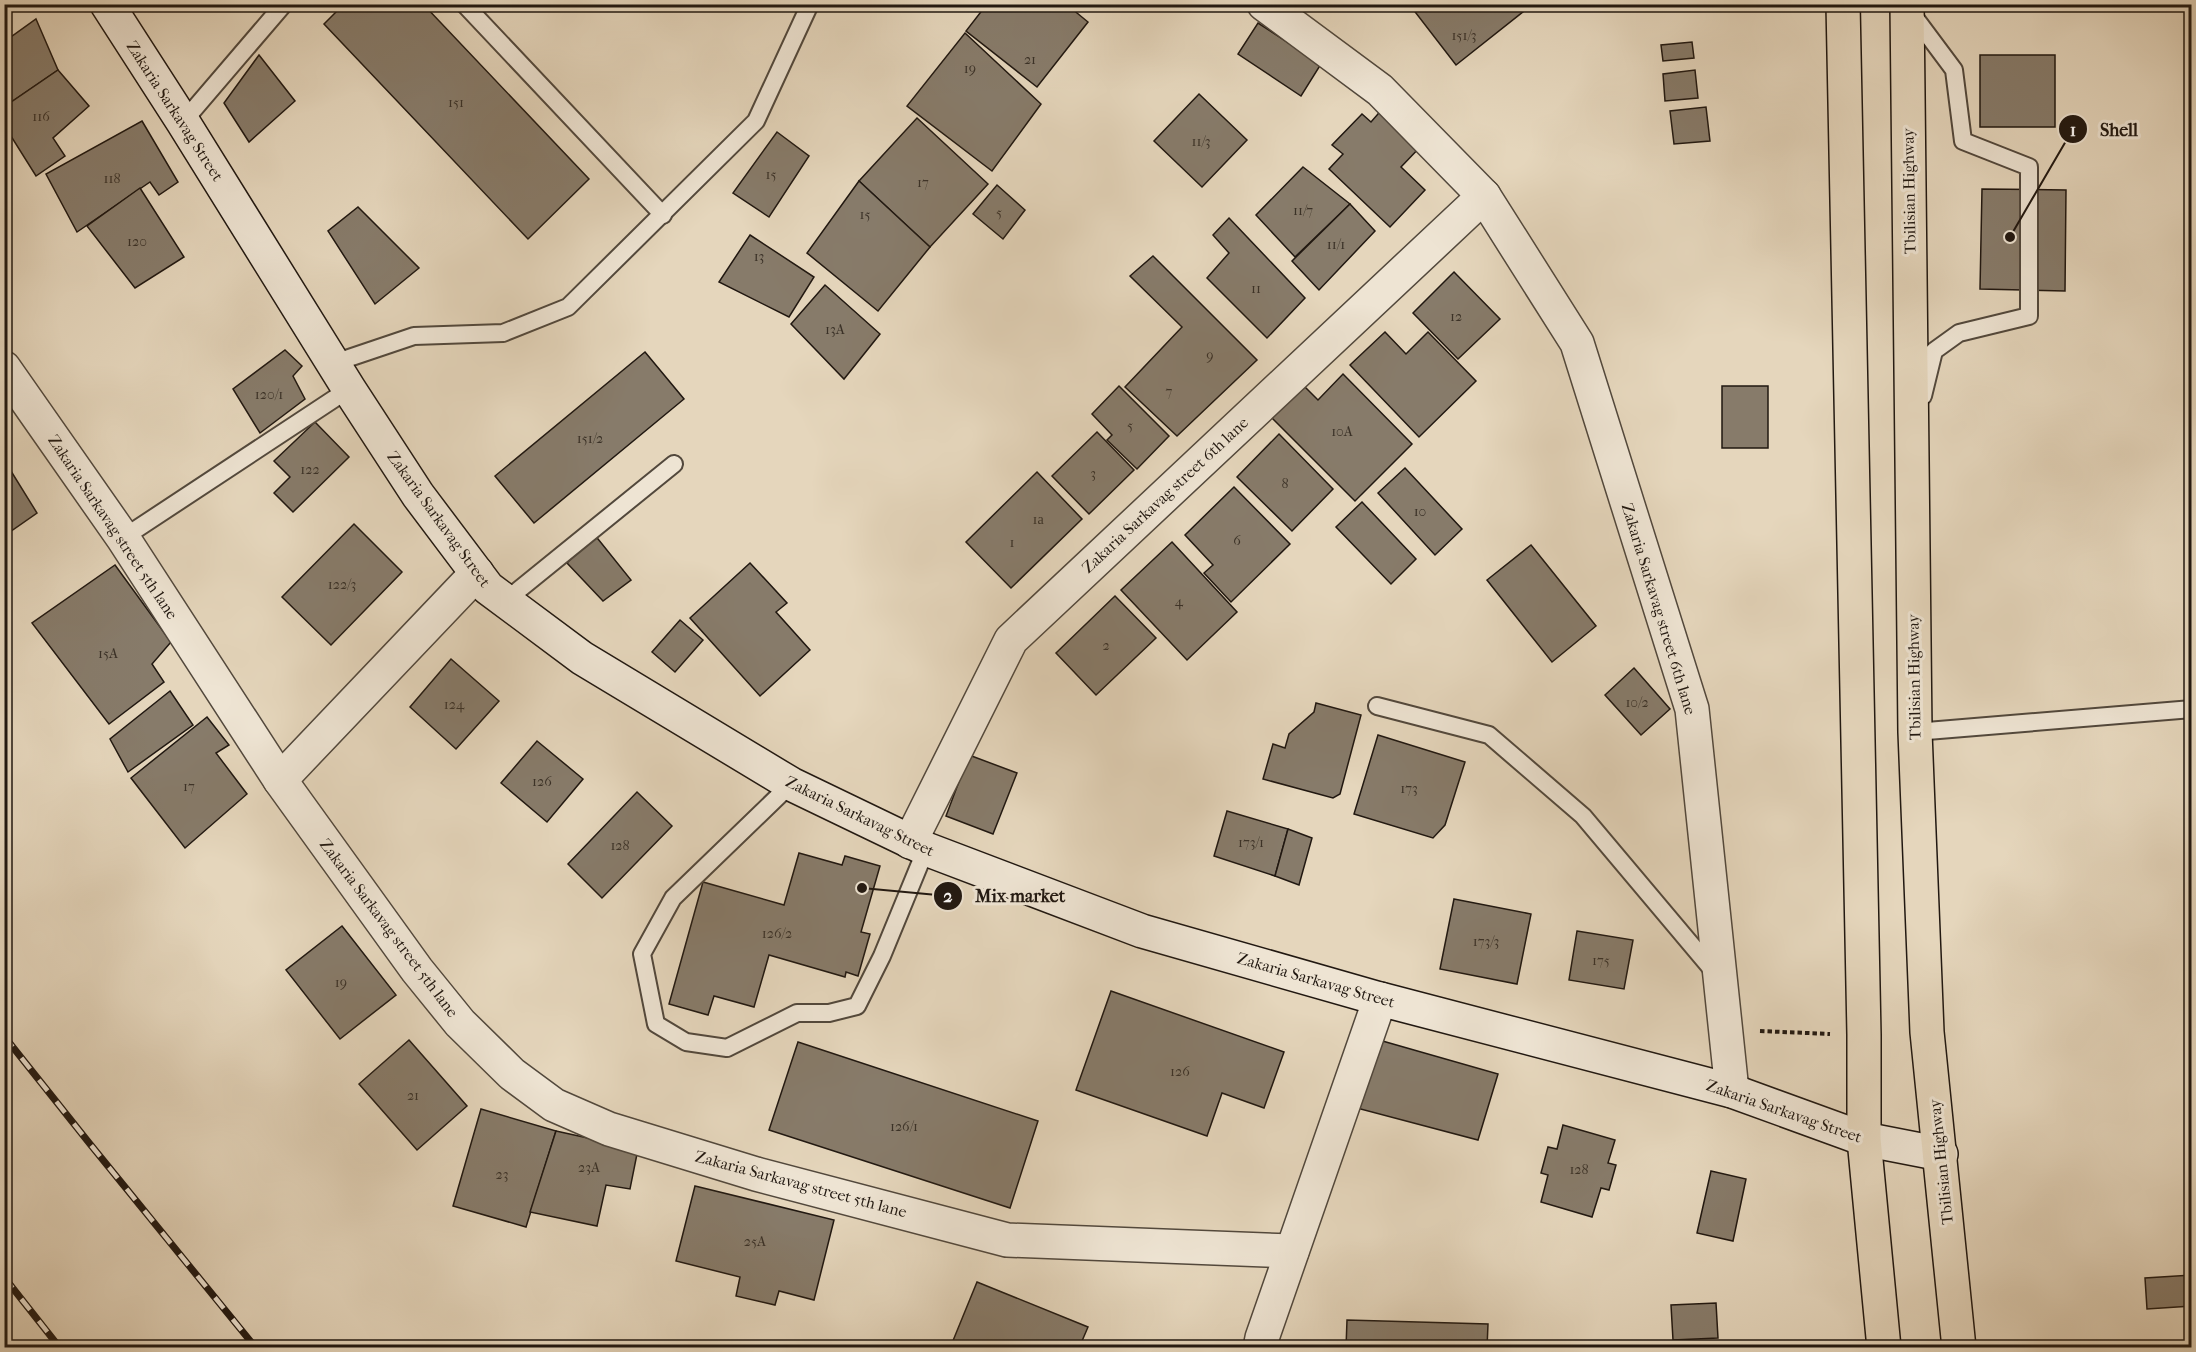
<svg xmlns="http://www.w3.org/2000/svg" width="2196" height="1352" viewBox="0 0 2196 1352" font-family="'IM FELL French Canon',serif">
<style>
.building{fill:#877b6a;stroke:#211811;stroke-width:1.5}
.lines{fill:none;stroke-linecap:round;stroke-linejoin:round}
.service-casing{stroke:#52483c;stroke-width:20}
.minor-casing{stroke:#52483c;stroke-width:36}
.secondary-casing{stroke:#211811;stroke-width:36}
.primary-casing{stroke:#211811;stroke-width:36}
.path{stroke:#211811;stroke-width:4;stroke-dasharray:4.5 3;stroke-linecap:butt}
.service{stroke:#eee4d3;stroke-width:16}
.minor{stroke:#eee4d3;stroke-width:33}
.secondary{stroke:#eee4d3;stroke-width:33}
.primary{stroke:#e5d6bc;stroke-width:33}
.rail-casing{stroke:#211811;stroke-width:7}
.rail{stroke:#eee4d3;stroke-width:4.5;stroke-dasharray:14;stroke-linecap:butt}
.labels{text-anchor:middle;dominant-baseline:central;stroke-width:6;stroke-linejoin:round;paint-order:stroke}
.number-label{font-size:14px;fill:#3a3127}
.street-label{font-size:16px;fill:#211811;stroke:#eee4d3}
.leader{fill:none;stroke:#211811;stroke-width:2}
.callout-dot{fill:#211811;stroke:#eee4d3;stroke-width:2}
.mark-label{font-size:18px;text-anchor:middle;font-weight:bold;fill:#fff}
.callout-label{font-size:18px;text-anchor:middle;font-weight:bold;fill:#211811;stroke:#eee4d3;stroke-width:6;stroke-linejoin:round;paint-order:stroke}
</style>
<rect width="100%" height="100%" fill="#e5d6bc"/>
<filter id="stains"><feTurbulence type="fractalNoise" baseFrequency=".00333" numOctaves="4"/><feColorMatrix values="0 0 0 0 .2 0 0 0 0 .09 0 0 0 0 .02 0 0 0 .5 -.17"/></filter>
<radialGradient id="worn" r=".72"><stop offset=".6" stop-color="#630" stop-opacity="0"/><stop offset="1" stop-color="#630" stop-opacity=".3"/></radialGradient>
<g class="building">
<path d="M4,4h19l-19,14z"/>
<path d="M344,4h79l166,175 -61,60 -204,-215z"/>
<path d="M987,4h79l22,18 -51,65 -71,-56z"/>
<path d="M1409,4h124l-77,61z"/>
<path d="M1646,4h63l-63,7z"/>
<path d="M36,19l22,51 -54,37v-65z"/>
<path d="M1258,23l63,41 -20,32 -63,-42z"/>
<path d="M965,33l76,71 -49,67 -85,-65z"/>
<path d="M1692,42l2,16 -31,3 -2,-16z"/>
<path d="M259,55l36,46 -46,41 -25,-39z"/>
<rect x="1980" y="55" width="75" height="72"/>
<path d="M58,70l31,36 -36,32 12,18 -29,20 -32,-51v-18z"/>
<path d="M1695,70l3,28 -33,3 -2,-27z"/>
<path d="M1199,94l48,46 -45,47 -48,-46z"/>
<path d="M1384,107l39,37 -22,23 24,23 -35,37 -61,-58 14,-15 -11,-9 30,-31 9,8z"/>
<path d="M1706,107l4,34 -36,3 -4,-33z"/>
<path d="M917,118l71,66 -58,63 -71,-66z"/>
<path d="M142,121l36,61 -19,13 -9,-13 -73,50 -31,-58z"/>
<path d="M777,132l32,24 -40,61 -36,-24z"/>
<path d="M1303,167l47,37 -55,53 -39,-42z"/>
<path d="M859,181l71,66 -52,64 -71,-58z"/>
<path d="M997,185l28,25 -22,29 -30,-25z"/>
<path d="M140,188l44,69 -49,31 -48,-62z"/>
<path d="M1982,189l84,1 -1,101 -85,-2z"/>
<path d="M1350,204l25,27 -56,59 -27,-29z"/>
<path d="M358,207l61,61 -44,36 -47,-73z"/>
<path d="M1229,218l76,80 -38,40 -60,-60 22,-25 -16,-18z"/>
<path d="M750,235l64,42 -25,40 -70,-35z"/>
<path d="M1153,256l104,104 -80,76 -52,-49 57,-60 -52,-51z"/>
<path d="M1454,272l46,47 -42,40 -45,-46z"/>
<path d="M825,285l55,49 -36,45 -53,-55z"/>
<path d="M1385,332l21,22 22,-22 48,49 -57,56 -69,-72z"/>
<path d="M285,350l17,16 -9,10 12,23 -45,34 -27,-44z"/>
<path d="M645,352l39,47 -150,124 -39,-47z"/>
<path d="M1343,374l69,70 -57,57 -83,-83 32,-32 14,14z"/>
<path d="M1119,386l50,50 -32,33 -30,-29 5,-5 -20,-21z"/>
<rect x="1722" y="386" width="46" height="62"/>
<path d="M315,422l34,35 -56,55 -19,-19 16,-16 -16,-16z"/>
<path d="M1097,432l37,38 -45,44 -37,-38z"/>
<path d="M1279,434l54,55 -41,42 -55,-54z"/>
<path d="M6,463l31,50 -33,23v-72z"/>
<path d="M1405,468l57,61 -27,26 -57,-62z"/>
<path d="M1037,472l45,47 -71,69 -45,-46z"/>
<path d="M1234,487l56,57 -59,58 -27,-29 9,-8 -28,-30z"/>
<path d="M1362,502l54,57 -25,25 -55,-57z"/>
<path d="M354,524l48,48 -71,73 -49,-48z"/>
<path d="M594,534l37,46 -28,21 -36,-38z"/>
<path d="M1172,542l65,70 -50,48 -66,-70z"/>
<path d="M1531,545l65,81 -44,36 -65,-82z"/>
<path d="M750,563l37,40 -11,9 34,38 -50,46 -70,-78z"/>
<path d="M115,565l56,77 -19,22 12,18 -55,42 -77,-101z"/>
<path d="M1115,596l41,42 -60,57 -40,-42z"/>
<path d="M680,620l23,20 -28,32 -23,-20z"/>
<path d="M451,659l48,42 -43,48 -46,-42z"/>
<path d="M1634,668l36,41 -29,26 -36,-40z"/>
<path d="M170,691l23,34 -65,47 -18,-33z"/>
<path d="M1316,703l45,12 -21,79 -7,4 -70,-19 10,-35 12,4 4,-14 25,-22z"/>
<path d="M207,717l22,28 -13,8 31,41 -62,54 -54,-70z"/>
<path d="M1378,735l87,27 -20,63 -12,13 -79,-24z"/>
<path d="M537,741l46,38 -36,43 -46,-39z"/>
<path d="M969,755l48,18 -24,61 -47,-18z"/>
<path d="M637,792l35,34 -70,72 -34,-34z"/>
<path d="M1227,811l61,18 -13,47 -61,-20z"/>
<path d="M1288,829l24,9 -13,47 -24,-9z"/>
<path d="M799,853l43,12 3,-9 35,10 -19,66 9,2 -12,42 -12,-4 -1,5 -76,-22 -15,52 -40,-11 -6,19 -39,-11 34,-122 81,23z"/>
<path d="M1454,899l77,15 -14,70 -77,-15z"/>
<path d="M342,926l54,69 -56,44 -54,-69z"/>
<path d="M1577,931l56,9 -9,49 -55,-9z"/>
<path d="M1111,991l173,61 -20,56 -42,-15 -15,43 -131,-46z"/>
<path d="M1372,1038l126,36 -20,66 -125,-33z"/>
<path d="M409,1040l58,66 -50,44 -58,-66z"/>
<path d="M798,1042l240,79 -28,87 -241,-78z"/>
<path d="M481,1109l75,22 -30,96 -73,-21z"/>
<path d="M1563,1125l52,15 -7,23 8,2 -7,25 -8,-2 -9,29 -51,-15 7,-27 -7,-2 7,-26 9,2z"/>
<path d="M556,1131l82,18 -8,40 -24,-4 -9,41 -67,-14z"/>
<path d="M1711,1171l35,8 -13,62 -36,-8z"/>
<path d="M695,1186l139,34 -20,80 -35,-9 -4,14 -39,-9 4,-19 -64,-16z"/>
<path d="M2192,1275v31l-45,3 -2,-31z"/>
<path d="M977,1282l111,45 -9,21h-129z"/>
<path d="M1716,1303l2,35 -45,2 -2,-35z"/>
<path d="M1347,1320l141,4 -1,24h-141z"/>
</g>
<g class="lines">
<defs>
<g id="service">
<path d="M464,4l199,211"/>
<path d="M1910,11l44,59 9,71 66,26v149l-70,17 -25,18 -11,45"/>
<path d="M183,122l101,-118"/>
<path d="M334,363l80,-27 89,-3 65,-26 188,-186 54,-117"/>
<path d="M123,538l226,-149"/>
<path d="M505,601l169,-137"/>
<path d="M1377,706l112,29 94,81 133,158"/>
<path d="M1915,732l277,-23"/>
<path d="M791,784l-118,114 -31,56 14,70 30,18 41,6 70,-35h32l28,-7 25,-50 44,-107"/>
</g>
<g id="minor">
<path d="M1264,4l116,86 104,106 93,147 115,366 40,382"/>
<path d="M4,368l119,170 157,242 137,190 43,53 52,51 42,31 55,24 147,45 251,66 285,11"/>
<path d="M280,780l197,-207"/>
<path d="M910,842l101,-202 473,-444"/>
<path d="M1260,1348l2,-10 118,-339"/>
</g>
<path id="secondary" d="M107,4l76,118 166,267 69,106 70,93 94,70 209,126 135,65 216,82 238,68 352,92 132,48 77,15"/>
<g id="primary">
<path d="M1843,4l21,1031v104l20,209"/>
<path d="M1907,4l8,728 12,300 32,316"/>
</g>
</defs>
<use href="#service" class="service-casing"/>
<use href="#minor" class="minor-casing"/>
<use href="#secondary" class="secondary-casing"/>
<use href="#primary" class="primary-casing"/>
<path class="path" d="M1760,1031l70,3"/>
<use href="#service" class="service"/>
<use href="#minor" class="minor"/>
<use href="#secondary" class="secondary"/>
<use href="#primary" class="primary"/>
<defs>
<g id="rail">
<path d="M4,1036l86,108 166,204"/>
<path d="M4,1277l56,71"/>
</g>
</defs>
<use href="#rail" class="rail-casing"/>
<use href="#rail" class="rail"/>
</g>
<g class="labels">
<g class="number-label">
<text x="1464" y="35">151/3</text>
<text x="1030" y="59">21</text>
<text x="970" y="68">19</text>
<text x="456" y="102">151</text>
<text x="41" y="116">116</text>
<text x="1201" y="141">11/3</text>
<text x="771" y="174">15</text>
<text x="112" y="178">118</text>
<text x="923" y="182">17</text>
<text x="1303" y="210">11/7</text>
<text x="999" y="212">5</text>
<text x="865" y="214">15</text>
<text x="137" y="241">120</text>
<text x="1336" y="244">11/1</text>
<text x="759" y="256">13</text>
<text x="1256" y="288">11</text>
<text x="1456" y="316">12</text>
<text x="835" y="329">13A</text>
<text x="1210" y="355">9</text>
<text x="1169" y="391">7</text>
<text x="269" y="394">120/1</text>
<text x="1130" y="425">5</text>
<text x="1342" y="431">10A</text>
<text x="590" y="438">151/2</text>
<text x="310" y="469">122</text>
<text x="1093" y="473">3</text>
<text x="1285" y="483">8</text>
<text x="1420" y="511">10</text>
<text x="1038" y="519">1а</text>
<text x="1237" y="540">6</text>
<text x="1012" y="542">1</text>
<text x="342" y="584">122/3</text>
<text x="1179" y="601">4</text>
<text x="1106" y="645">2</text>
<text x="108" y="653">15A</text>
<text x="1637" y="702">10/2</text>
<text x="454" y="704">124</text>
<text x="542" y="781">126</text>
<text x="189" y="786">17</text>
<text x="1409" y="788">173</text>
<text x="1251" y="842">173/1</text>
<text x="620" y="845">128</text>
<text x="777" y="933">126/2</text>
<text x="1486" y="941">173/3</text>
<text x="1601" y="960">175</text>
<text x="341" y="982">19</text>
<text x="1180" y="1071">126</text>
<text x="413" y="1095">21</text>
<text x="904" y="1126">126/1</text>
<text x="589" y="1167">23A</text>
<text x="1579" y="1169">128</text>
<text x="502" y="1174">23</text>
<text x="755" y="1241">25A</text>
</g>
<g class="street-label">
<text transform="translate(175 111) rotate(57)">Zakaria Sarkavag Street</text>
<text transform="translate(1909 191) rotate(-91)">Tbilisian Highway</text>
<text transform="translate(1165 495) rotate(-43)">Zakaria Sarkavag street 6th lane</text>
<text transform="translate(439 519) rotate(54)">Zakaria Sarkavag Street</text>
<text transform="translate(113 527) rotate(56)">Zakaria Sarkavag street 5th lane</text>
<text transform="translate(1659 609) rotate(73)">Zakaria Sarkavag street 6th lane</text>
<text transform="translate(1914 677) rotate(-91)">Tbilisian Highway</text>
<text transform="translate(860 816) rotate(26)">Zakaria Sarkavag Street</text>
<text transform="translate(389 928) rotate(53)">Zakaria Sarkavag street 5th lane</text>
<text transform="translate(1316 980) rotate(16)">Zakaria Sarkavag Street</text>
<text transform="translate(1784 1111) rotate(19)">Zakaria Sarkavag Street</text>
<text transform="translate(1941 1162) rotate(-96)">Tbilisian Highway</text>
<text transform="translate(801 1184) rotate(15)">Zakaria Sarkavag street 5th lane</text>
</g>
</g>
<path class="leader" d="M2010 237L2073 129M862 888L948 896"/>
<g class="callout-dot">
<circle cx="2010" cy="237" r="6"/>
<circle cx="862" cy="888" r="6"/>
<circle cx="2073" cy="129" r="15"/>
<circle cx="948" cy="896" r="15"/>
</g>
<g class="mark-label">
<text x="2073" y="136">1</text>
<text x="948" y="902">2</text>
</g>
<g class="callout-label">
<text x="2119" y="136">Shell</text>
<text x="1020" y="902">Mix market</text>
</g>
<rect width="2196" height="1352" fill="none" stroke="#e5d6bc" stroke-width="24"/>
<rect x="6" y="6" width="2184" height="1340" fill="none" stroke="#211811" stroke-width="3"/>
<rect x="12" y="12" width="2172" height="1328" fill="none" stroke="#211811" stroke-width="1.5"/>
<rect width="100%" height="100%" filter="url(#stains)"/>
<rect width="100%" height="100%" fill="url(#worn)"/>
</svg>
